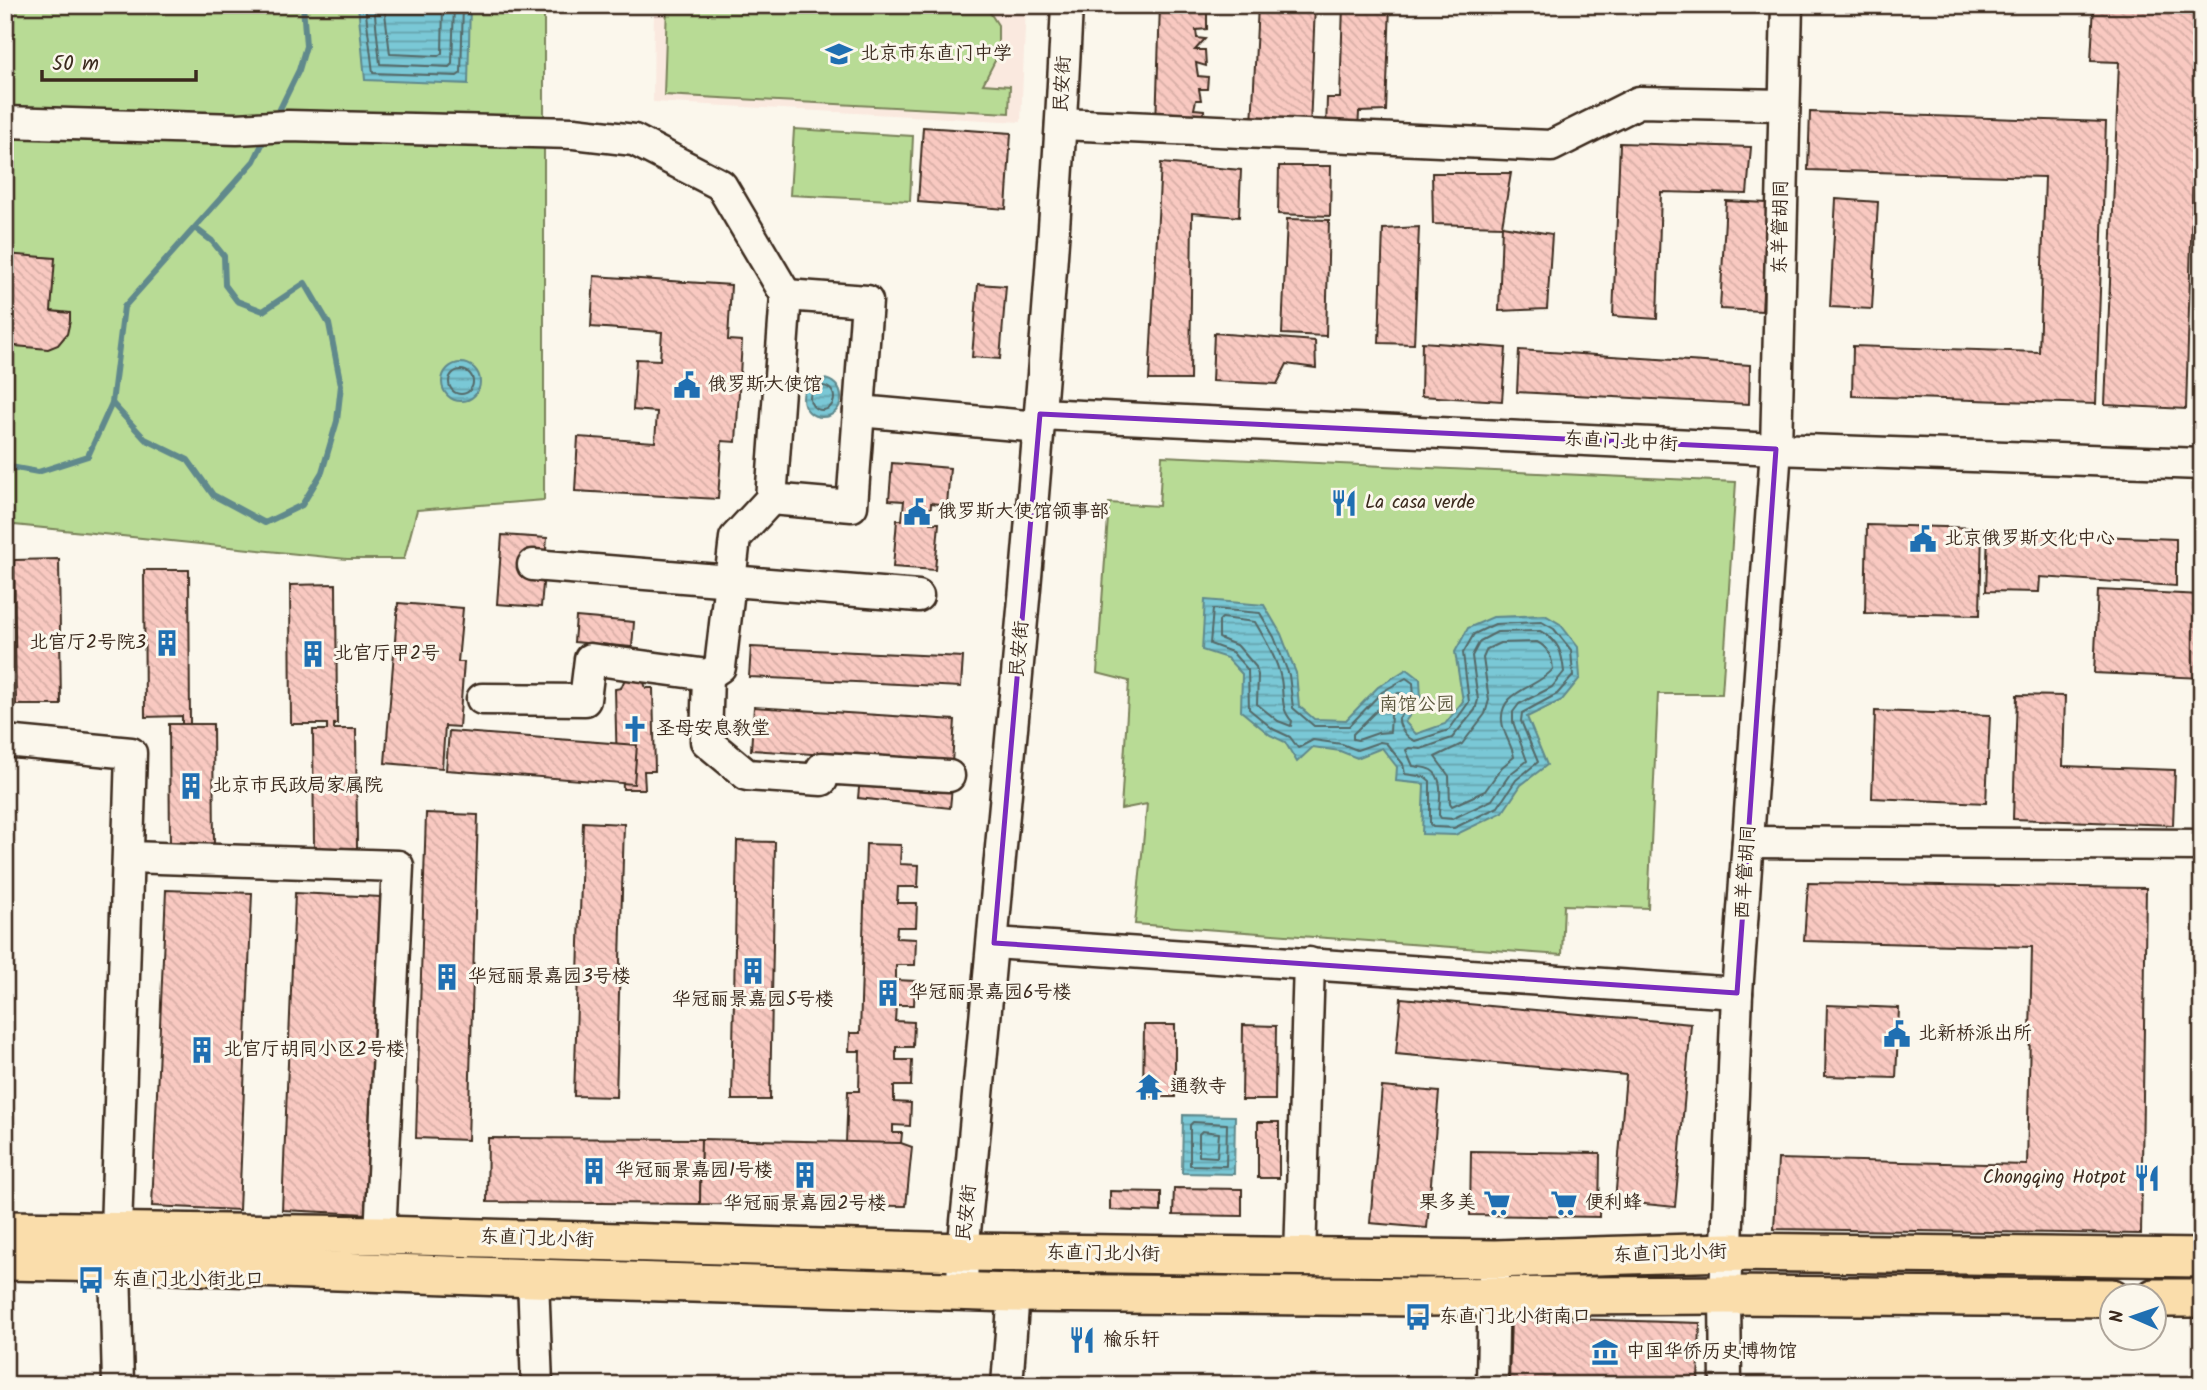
<svg xmlns="http://www.w3.org/2000/svg" width="2207" height="1390" viewBox="0 0 2207 1390" font-family="Kalam,'LXGW WenKai TC',sans-serif">
<style>
.built{fill:#fae9df}
.park{fill:#b8db95;stroke:#7a825a;stroke-width:2}
.water{fill:url(#water-rules);stroke:#61898c;stroke-width:2}
.lines{fill:none;stroke-linecap:round;stroke-linejoin:round}
.shore{stroke:#546968;stroke-width:2}
.stream{stroke:#61898c;stroke-width:6}
.building{fill:url(#building-back-hatch);stroke:#3b2a1e;stroke-width:2}
.minor-casing{stroke:#3b2a1e;stroke-width:35}
.major-casing{stroke:#3b2a1e;stroke-width:42}
.minor{stroke:#fbf7ec;stroke-width:30}
.major{stroke:#faddab;stroke-width:37}
.marked{fill:none;stroke:#7b2cbf;stroke-width:5;stroke-linejoin:round}
.labels{text-anchor:middle;dominant-baseline:central;stroke-width:6;stroke-linejoin:round;paint-order:stroke}
.poi-label{font-size:19px;fill:#3b2a1e;stroke:#fbf7ec;text-anchor:start}
.street-label{font-size:19px;fill:#3b2a1e;stroke:#fbf7ec}
.park-label{font-size:19px;fill:#5a563c;stroke:#fbf7ec}
</style>
<defs>
<pattern id="water-rules" width="6" height="5" patternUnits="userSpaceOnUse" patternTransform="scale(1.75)"><rect width="6" height="5" fill="#7ac8d6"/><path d="M0 2.5h6" fill="none" stroke="#65a3ad"/></pattern>
<pattern id="building-back-hatch" width="6" height="6" patternUnits="userSpaceOnUse" patternTransform="scale(1.75)"><rect width="6" height="6" fill="#f9c9c1"/><path d="M-1 5l2 2M0 0l6 6M5-1l2 2" fill="none" stroke="#d6ada5"/></pattern>
</defs>
<rect width="100%" height="100%" fill="#fbf7ec"/>
<filter id="ink" filterUnits="userSpaceOnUse"><feTurbulence type="fractalNoise" baseFrequency=".0143" numOctaves="2"/><feDisplacementMap in="SourceGraphic" scale="14" xChannelSelector="R" yChannelSelector="G"/><feConvolveMatrix kernelMatrix="1 2 1 2 8 2 1 2 1" color-interpolation-filters="sRGB"/></filter>
<g filter="url(#ink)">
<path class="built" d="M654,5h372l-5,117 -368,-20z"/>
<g class="park">
<path d="M5,5h539v495l-127,10 -13,49h-57l-342,-35z"/>
<path d="M667,5h318l13,20v30l-15,29 27,2 -1,27 -345,-18z"/>
<path d="M794,129l119,7 -3,65 -120,-6z"/>
<path d="M1162,456l574,26 -14,212h-64l-10,214 -84,-3 -2,50 -427,-31 12,-120 -26,5 8,-128 -32,-8 12,-170 50,3z"/>
</g>
<g class="water">
<path d="M358,5h112l-2,79 -103,-4z"/>
<circle cx="461" cy="382" r="19"/>
<circle cx="822" cy="398" r="19"/>
<path d="M1205,600l59,5 17,29 15,39 3,33 15,13 32,1 32,-33 29,-18 13,10 1,20 -16,23 11,12 29,-10 18,-23 -8,-49 13,-24 25,-11 52,-2 15,9 18,23 2,31 -18,22 -35,17 20,48 -26,20 -18,27 -48,23 -33,-1 2,-50 -28,-3 1,-14 -15,-19 -25,10 -17,-7 -27,-4 -16,15 -12,-20 -15,-7 -29,-24 1,-37 -15,-16 -25,-8z"/>
<path d="M1183,1115l52,1 -1,58 -52,-1z"/>
</g>
<g class="lines">
<g class="shore">
<path d="M365,5l8,68 84,3 4,-3 2,-68"/>
<path d="M374,5l6,59 69,3 3,-3 2,-59"/>
<path d="M384,5l6,49 48,2 4,-3 1,-48"/>
<circle cx="461" cy="382" r="12"/>
<circle cx="822" cy="398" r="12"/>
<path d="M1213,609l47,4 14,24 15,38 4,33 21,18h35l33,-34 24,-14 7,5 1,14 -15,21c-1,9 8,20 16,23l34,-11 20,-28 -6,-49 11,-19 21,-10 47,-2 12,7 17,21 2,26 -16,18 -35,19 -1,8 17,41 -22,18 -18,27 -44,21 -21,-1 -3,-3v-43l-5,-4 -20,-3 -2,-10 -17,-21 -6,-1 -23,8 -15,-6 -29,-4 -15,8 -8,-11 -17,-8 -24,-20 -1,-39 -16,-18 -22,-8z"/>
<path d="M1222,618l33,4c10,17 22,37 26,57 3,16 -1,30 11,42l-1,5 -13,-5 -21,-17 1,-29 -2,-8 -18,-21 -19,-8v-17z"/>
<path d="M1540,631c19,10 22,21 24,41l-12,15 -33,17 -6,8v10l14,39 -17,13 -18,26 -40,19 -11,-1 -2,-3c0,-13 6,-37 -8,-45 -5,-3 -12,-3 -18,-4l-7,-16 3,-2 12,1 31,-11 23,-28 3,-10 -6,-44 8,-15 17,-9z"/>
<path d="M1537,642c11,5 15,16 16,27 -14,19 -54,21 -51,52 1,13 10,24 12,36l-12,10 -17,24 -33,15 -2,-3 -1,-27 -14,-19 27,-13 23,-30 4,-14 -6,-42 4,-9 13,-6z"/>
<path d="M1398,693h4l1,4 -12,18 -1,17 -12,1 -20,7 -5,-1v-5l35,-35z"/>
<path d="M1193,1122l34,2 -1,42 -36,-1v-40z"/>
<path d="M1202,1131l17,2 -2,24 -18,-1v-22z"/>
</g>
<g class="stream">
<path d="M276,117l23,-47 7,-24 -3,-41"/>
<path d="M112,403l33,36 43,21 25,35 52,28 37,-18 20,-33 15,-51 4,-36 -12,-61 -24,-41 -42,28 -26,-10 -12,-16 -1,-29 -12,-15 -17,-13"/>
<path d="M5,466l33,6 50,-16 24,-53 12,-96 130,-146 12,-25"/>
</g>
</g>
<g class="building">
<path d="M1160,5l47,2v22l-11,1 1,8 8,1 -10,11h10l1,16 -10,-3 2,13 10,1 -1,12h-8l2,11h-5l-2,9 10,1 1,16 -49,-2z"/>
<path d="M1258,5h57l-5,123 -58,-3z"/>
<path d="M1343,5h47l-4,106 -27,1 -1,20 -32,-2 1,-32h13z"/>
<path d="M2094,5h104l-12,404 -81,-4 14,-343 -28,-1z"/>
<path d="M1810,112l296,10 -10,282 -244,-8 1,-50 186,6 6,-175 -237,-7z"/>
<path d="M923,127l88,6 -5,76 -88,-7z"/>
<path d="M1620,143l131,4 -4,47 -86,-2 -4,127 -44,-3z"/>
<path d="M1161,163l80,7 -2,47 -47,-4 -2,167h-41z"/>
<path d="M1279,166h52l-1,50 -52,-2z"/>
<path d="M1432,173h79l-9,53 -69,-2z"/>
<path d="M1836,199l42,3 -6,107 -42,-2z"/>
<path d="M1726,201l42,2 -6,108 -42,-2z"/>
<path d="M1287,219l42,1 -3,116 -44,-2z"/>
<path d="M1502,226l50,8 -5,75 -48,2z"/>
<path d="M1419,227l-5,117 -35,-1 4,-114z"/>
<path d="M5,254l50,4 -4,53 19,2v8l-3,13 -9,11 -10,4 -43,-4z"/>
<path d="M594,276l137,9 -3,55 14,1 -6,101 -14,-1 -4,58 -143,-8 3,-54 77,5 2,-30 -24,-2 3,-51 24,1 2,-28 -71,-5z"/>
<path d="M978,284l28,2 -6,73 -28,-2z"/>
<path d="M1214,333l101,8 1,27 -29,-4 -10,20 -65,-3z"/>
<path d="M1422,342l84,6 -4,53 -81,-5z"/>
<path d="M1519,350l231,15 -1,39 -232,-12z"/>
<path d="M892,463l58,5 -3,37 -16,-2 -1,20h9l-4,47 -42,-3 4,-47h5l2,-19 -15,-1z"/>
<path d="M1867,525l115,3 -2,87 -115,-2z"/>
<path d="M1988,532l188,7v47l-136,-9 -1,15 -53,-1z"/>
<path d="M502,535l45,3 -6,69 -44,-3z"/>
<path d="M59,559l2,146h-45l-2,-145z"/>
<path d="M144,570h45l1,154h-8v-8l-37,1z"/>
<path d="M336,584l1,140h-3v5h22l1,119h-43l-1,-118h14v-6h-36l-1,-139z"/>
<path d="M2098,590l104,5v83l-108,-5z"/>
<path d="M398,603l65,5 -5,54h6l-5,65 -14,-1 -3,42 -57,-5z"/>
<path d="M576,617l58,5 -2,25 -58,-5z"/>
<path d="M751,647l212,10 -2,30 -212,-10z"/>
<path d="M633,677l10,3 3,8h7l2,83h-11l1,18h-22l-1,-19h-5l-2,-81 6,-1 3,-7z"/>
<path d="M2017,695l48,1 -2,70 112,4 -2,55 -160,-6z"/>
<path d="M754,707l201,13 -3,43 -201,-13z"/>
<path d="M1875,711l115,4 -4,88 -114,-5z"/>
<path d="M169,724h44l1,124h-44z"/>
<path d="M449,731l188,14 -3,39 -188,-14z"/>
<path d="M860,778l92,9 -2,21 -92,-10z"/>
<path d="M426,813l52,2 -10,325 -52,-2z"/>
<path d="M583,822l41,2 -8,273 -42,-1z"/>
<path d="M737,841l38,1 -5,258h-38z"/>
<path d="M866,844l35,1 -1,19 19,1 -1,22h-20l-1,16h20l-1,24h-19l-1,11 20,1 -1,26h-19v15l19,1 -1,24h-18l-1,16 19,1 -1,25h-17v13h16l-1,26h-17v16l17,1 -1,23 -17,-1v8h9l-1,10h-55l2,-52h11l1,-40h-11l1,-18h10z"/>
<path d="M1808,883l338,5 -5,346 -367,-5 4,-70 249,6 5,-218 -228,-6z"/>
<path d="M166,890l86,3 -13,317 -87,-4z"/>
<path d="M295,893l86,4 -13,317 -86,-4z"/>
<path d="M1401,998l290,26 -16,183 -60,-6 11,-126 -230,-21z"/>
<path d="M1827,1005l72,3 -3,70 -71,-2z"/>
<path d="M1144,1025h31v72h-32z"/>
<path d="M1243,1025l33,1 -1,74h-33z"/>
<path d="M1382,1087l57,5 -12,136 -57,-5z"/>
<rect x="1258" y="1122" width="21" height="56"/>
<path d="M488,1138l213,1 -1,65 -213,-2z"/>
<path d="M701,1139l200,4 11,4 -6,59 -206,-2z"/>
<path d="M1471,1151l129,2 -1,64 -129,-2z"/>
<path d="M1174,1188l68,1v27l-69,-1z"/>
<path d="M1110,1191l51,1v20l-51,-2z"/>
<path d="M1511,1317l189,6 -2,62h-163v-3h-26z"/>
</g>
<g class="lines">
<defs>
<g id="minor">
<path d="M5,122l232,7 51,-3 286,7 60,7 87,45 65,110 -15,204 -36,39 -15,129 -12,8 -118,-16 -5,41 -103,-1"/>
<path d="M1061,124l490,22 88,-44 145,3"/>
<path d="M859,411l180,16"/>
<path d="M1040,414l736,35 426,15"/>
<path d="M771,499l81,7 15,-205 -81,-6"/>
<path d="M533,565l385,31"/>
<path d="M708,675l-2,66 41,34 75,5v-12l127,8"/>
<path d="M5,741l126,12 -16,510 3,122"/>
<path d="M1748,842l454,3"/>
<path d="M129,857l269,9 -18,369"/>
<path d="M994,943l743,50"/>
<path d="M1300,1257l9,-294"/>
<path d="M533,1278l4,107"/>
<path d="M962,1291l1,-39c22,-221 43,-442 62,-664 17,-194 33,-388 42,-583"/>
<path d="M1007,1385l7,-92"/>
<path d="M1492,1385l2,-108"/>
<path d="M1726,1385l-1,-90 12,-302 39,-544 11,-444"/>
</g>
<g id="major">
<path d="M5,1230l375,5 583,17 532,7 233,-7 474,6"/>
<path d="M5,1261l110,2 418,15 481,15 407,4 304,-2 387,3"/>
<path d="M2154,1298h48"/>
</g>
</defs>
<use href="#minor" class="minor-casing"/>
<use href="#major" class="major-casing"/>
<use href="#minor" class="minor"/>
<use href="#major" class="major"/>
</g>
</g>
<path class="marked" d="M1040,414l736,35 -39,544 -743,-50z"/>
<defs>
<symbol id="school-bare" viewBox="-9 -9 18 18"><path d="M0-5L7-2L0 1L-7-2ZM-4 1L0 2.5L4 1V4Q0 6-4 4Z" fill="#1f6fb2" stroke="#fbf7ec" stroke-width="2.5" paint-order="stroke"/></symbol>
<symbol id="civic-bare" viewBox="-9 -9 18 18"><path d="M-.6-6.5H3V-4.5H.6V-3L4-1V1h2V6H-6V1h2V-1L-.6-3ZM-1.2 2.5V6h2.4V2.5Z" fill="#1f6fb2" stroke="#fbf7ec" stroke-width="2.5" paint-order="stroke"/></symbol>
<symbol id="restaurant-bare" viewBox="-9 -9 18 18"><path d="M-5-6h1v4h1v-4h1v4h1v-4h1v5L-1.5 .5V6h-2V.5L-5-1ZM5-6V6H3V1.5H1.5Q1.5-4 5-6Z" fill="#1f6fb2" stroke="#fbf7ec" stroke-width="2.5" paint-order="stroke"/></symbol>
<symbol id="building-bare" viewBox="-9 -9 18 18"><path d="M-4-6H4V6H1V3H-1V6H-4ZM-2.5-4.3h1.7v1.8h-1.7ZM.8-4.3h1.7v1.8H.8ZM-2.5-1h1.7V.8h-1.7ZM.8-1h1.7V.8H.8Z" fill="#1f6fb2" stroke="#fbf7ec" stroke-width="2.5" paint-order="stroke"/></symbol>
<symbol id="church-bare" viewBox="-9 -9 18 18"><path d="M-1.2-6h2.4v3.5h3.3v2.4h-3.3V6h-2.4V-.1h-3.3v-2.4h3.3Z" fill="#1f6fb2" stroke="#fbf7ec" stroke-width="2.5" paint-order="stroke"/></symbol>
<symbol id="temple-bare" viewBox="-9 -9 18 18"><path d="M0-6L5-2H3V0L6.5 2.5H4V6H1.5V3h-3V6H-4V2.5H-6.5L-3 0V-2H-5Z" fill="#1f6fb2" stroke="#fbf7ec" stroke-width="2.5" paint-order="stroke"/></symbol>
<symbol id="supermarket-bare" viewBox="-9 -9 18 18"><path d="M-6-5.5h2.5l.6 2H6L4.5 2H-2.5L-4.4-4H-6ZM-1.5 3.2a1.3 1.3 0 1 0 .1 0ZM3 3.2a1.3 1.3 0 1 0 .1 0Z" fill="#1f6fb2" stroke="#fbf7ec" stroke-width="2.5" paint-order="stroke"/></symbol>
<symbol id="bus-bare" viewBox="-9 -9 18 18"><path d="M-5-6H5V4H4V6H2V4H-2V6H-4V4H-5ZM-3.5-4V0h7V-4ZM-3.5 1.2v1.5H-2V1.2ZM2 1.2v1.5H3.5V1.2Z" fill="#1f6fb2" stroke="#fbf7ec" stroke-width="2.5" paint-order="stroke"/></symbol>
<symbol id="museum-bare" viewBox="-9 -9 18 18"><path d="M0-6L6-3V-2H-6V-3ZM-5-1h2V3h-2ZM-1-1h2V3h-2ZM3-1h2V3H3ZM-6 4H6V6H-6Z" fill="#1f6fb2" stroke="#fbf7ec" stroke-width="2.5" paint-order="stroke"/></symbol>
</defs>
<g fill-rule="evenodd">
<use href="#school-bare" x="820" y="35" width="38" height="38"/>
<use href="#civic-bare" x="668" y="366" width="38" height="38"/>
<use href="#restaurant-bare" x="1325" y="484" width="38" height="38"/>
<use href="#civic-bare" x="898" y="493" width="38" height="38"/>
<use href="#civic-bare" x="1904" y="520" width="38" height="38"/>
<use href="#building-bare" x="148" y="624" width="38" height="38"/>
<use href="#building-bare" x="294" y="635" width="38" height="38"/>
<use href="#church-bare" x="616" y="710" width="38" height="38"/>
<use href="#building-bare" x="172" y="767" width="38" height="38"/>
<use href="#building-bare" x="734" y="952" width="38" height="38"/>
<use href="#building-bare" x="428" y="958" width="38" height="38"/>
<use href="#building-bare" x="869" y="974" width="38" height="38"/>
<use href="#civic-bare" x="1878" y="1015" width="38" height="38"/>
<use href="#building-bare" x="183" y="1031" width="38" height="38"/>
<use href="#temple-bare" x="1130" y="1068" width="38" height="38"/>
<use href="#building-bare" x="575" y="1152" width="38" height="38"/>
<use href="#building-bare" x="786" y="1156" width="38" height="38"/>
<use href="#restaurant-bare" x="2128" y="1159" width="38" height="38"/>
<use href="#supermarket-bare" x="1478" y="1184" width="38" height="38"/>
<use href="#supermarket-bare" x="1545" y="1184" width="38" height="38"/>
<use href="#bus-bare" x="72" y="1261" width="38" height="38"/>
<use href="#bus-bare" x="1399" y="1298" width="38" height="38"/>
<use href="#restaurant-bare" x="1063" y="1321" width="38" height="38"/>
<use href="#museum-bare" x="1586" y="1333" width="38" height="38"/>
</g>
<g class="labels">
<g class="poi-label">
<text x="860" y="54">北京市东直门中学</text>
<text x="708" y="385">俄罗斯大使馆</text>
<text x="1365" y="503">La casa verde</text>
<text x="938" y="512">俄罗斯大使馆领事部</text>
<text x="1944" y="539">北京俄罗斯文化中心</text>
<text x="146" y="643" text-anchor="end">北官厅2号院3</text>
<text x="334" y="654">北官厅甲2号</text>
<text x="656" y="729">圣母安息教堂</text>
<text x="212" y="786">北京市民政局家属院</text>
<text x="468" y="977">华冠丽景嘉园3号楼</text>
<text x="909" y="993">华冠丽景嘉园6号楼</text>
<text x="753" y="1000" text-anchor="middle">华冠丽景嘉园5号楼</text>
<text x="1918" y="1034">北新桥派出所</text>
<text x="223" y="1050">北官厅胡同小区2号楼</text>
<text x="1170" y="1087">通教寺</text>
<text x="615" y="1171">华冠丽景嘉园1号楼</text>
<text x="2126" y="1178" text-anchor="end">Chongqing Hotpot</text>
<text x="1476" y="1203" text-anchor="end">果多美</text>
<text x="1585" y="1203">便利蜂</text>
<text x="805" y="1204" text-anchor="middle">华冠丽景嘉园2号楼</text>
<text x="112" y="1280">东直门北小街北口</text>
<text x="1439" y="1317">东直门北小街南口</text>
<text x="1103" y="1340">榆乐轩</text>
<text x="1626" y="1352">中国华侨历史博物馆</text>
</g>
<g class="street-label">
<text transform="translate(1063 84) rotate(-87)">民安街</text>
<text transform="translate(1781 227) rotate(-89)">东羊管胡同</text>
<text transform="translate(1621 442) rotate(3)">东直门北中街</text>
<text transform="translate(1020 649) rotate(-85)">民安街</text>
<text transform="translate(1746 872) rotate(-86)">西羊管胡同</text>
<text transform="translate(967 1213) rotate(-84)">民安街</text>
<text transform="translate(537 1239) rotate(2)">东直门北小街</text>
<text transform="translate(1103 1254) rotate(1)">东直门北小街</text>
<text transform="translate(1670 1254) rotate(-2)">东直门北小街</text>
</g>
<g class="park-label">
<text x="1417" y="705">南馆公园</text>
</g>
</g>
<rect width="2207" height="1390" fill="none" stroke="#fbf7ec" stroke-width="28"/>
<rect x="14" y="14" width="2179" height="1362" fill="none" stroke="#3b2a1e" stroke-width="2.5" filter="url(#ink)"/>
<g transform="translate(2133 1317) rotate(272)"><circle r="33" fill="#fbf7ec" stroke="#aea59a" stroke-width="2"/>
<path d="M0-5L12 26L0 18L-12 26Z" fill="#1f6fb2"/>
<text y="-10" font-size="19" font-weight="bold" text-anchor="middle" fill="#3b2a1e">N</text>
</g>
<path d="M42 70v10h154v-10" fill="none" stroke="#3b2a1e" stroke-width="3.5"/>
<text x="52" y="70" font-size="21" fill="#3b2a1e" stroke="#fbf7ec" stroke-width="5" paint-order="stroke">50 m</text>
</svg>
